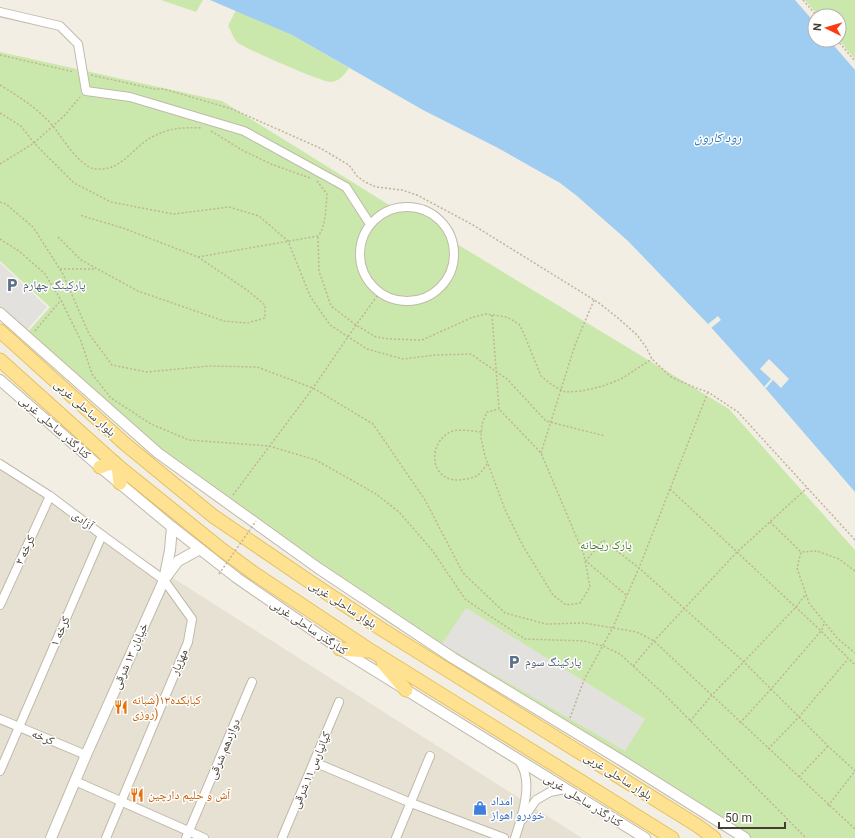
<svg xmlns="http://www.w3.org/2000/svg" width="855" height="838" viewBox="0 0 855 838" font-family="Roboto,'Noto Naskh Arabic',sans-serif">
<style>
.residential{fill:#e6e1d2}
.green{fill:#cbe8ac}
.parking{fill:#e3e1dd}
.water{fill:#9fcdf1}
.pier{fill:#f2eee4}
.lines{fill:none;stroke-linecap:round;stroke-linejoin:round}
.minor-casing{stroke:#c1b9aa;stroke-width:10}
.tertiary-casing{stroke:#c1b9aa;stroke-width:12}
.primary-casing{stroke:#e5c05f;stroke-width:15}
.path{stroke:#c0b398;stroke-width:1.5;stroke-dasharray:2 2;stroke-linecap:butt}
.minor{stroke:#fff;stroke-width:8}
.tertiary{stroke:#fff;stroke-width:10}
.primary{stroke:#ffe291;stroke-width:13}
.path-bridge{stroke:#c0b398;stroke-width:1.5;stroke-dasharray:2 2;stroke-linecap:butt}
.labels{text-anchor:middle;dominant-baseline:central;stroke-width:3;stroke-linejoin:round;paint-order:stroke}
.service-label{font-size:12px;fill:#4e5e75;stroke:#fff;text-anchor:start}
.street-label{font-size:12px;fill:#453e34;stroke:#fff}
.park-label{font-size:12px;fill:#437727;stroke:#fff}
.food-label{font-size:12px;fill:#c56008;stroke:#fff;text-anchor:start}
.shop-label{font-size:12px;fill:#366cbe;stroke:#fff;text-anchor:start}
.water-label{font-size:13px;font-style:italic;fill:#2c76b2;stroke:#fff}
</style>
<rect width="100%" height="100%" fill="#f2eee4"/>
<path class="residential" d="M0,468l582,370h-582z"/>
<g class="green">
<path d="M161,0h42l-7,12z"/>
<path d="M805,0h50v59l-16,-19v-24h-20z"/>
<path d="M236,10l56,25 57,33c-5,7 -10,14 -19,14 -8,0 -87,-34 -93,-40 -4,-4 -6,-12 -9,-16z"/>
<path d="M0,52l222,49 172,107 45,7 13,26 277,168 126,141v288h-112l-174,-105 -182,-111 -251,-188 -111,-99 25,-28 -50,-46z"/>
</g>
<g class="parking">
<path d="M0,263l47,44 -22,25 -25,-24z"/>
<path d="M466,608l179,111 -20,32 -183,-107z"/>
</g>
<path class="water" d="M210,0h585l20,23v17h14l26,30v422l-101,-117 -46,-51 -80,-83 -51,-45 -17,-13 -62,-35 -75,-38 -131,-75z"/>
<g class="pier">
<path d="M718,316l3,4 -10,8 -3,-4z"/>
<path d="M769,359l20,20 -8,9 -8,-8 -7,8 -2,-1 7,-8 -11,-10z"/>
</g>
<g class="lines">
<defs>
<g id="minor">
<path d="M0,12l60,14 18,18 8,47 44,6 114,34 102,56 24,37"/>
<circle cx="407" cy="254" r="47"/>
<path d="M0,464l50,32 52,39 62,45 28,39 -4,23 -82,196"/>
<path d="M0,605l50,-109"/>
<path d="M0,719l86,36"/>
<path d="M314,762l97,41 93,35"/>
<path d="M0,771l102,-236"/>
<path d="M75,781l129,57"/>
<path d="M523,819l13,-19 14,-8 15,-3"/>
<path d="M186,838l66,-156"/>
<path d="M282,838l57,-136"/>
<path d="M396,838l34,-82"/>
<path d="M515,838c6,-18 15,-45 10,-64 -1,-5 -4,-10 -6,-14"/>
</g>
<g id="tertiary">
<path d="M0,313l158,140 160,115 135,90 171,104 121,76"/>
<path d="M0,380l100,87 72,60 65,51 103,71 305,189"/>
<path d="M166,577l12,-16 22,-12"/>
<path d="M51,838l35,-83 78,-175 6,-30 2,-23"/>
</g>
<g id="primary">
<path d="M0,331l124,112 89,73 103,70 67,44 315,196 16,12"/>
<path d="M0,360l118,106 103,83 34,25 110,73 307,191"/>
<path d="M118,466l2,17"/>
<path d="M100,467l14,-5"/>
<path d="M340,649l28,2"/>
<path d="M383,663l23,27"/>
</g>
</defs>
<use href="#minor" class="minor-casing"/>
<use href="#tertiary" class="tertiary-casing"/>
<use href="#primary" class="primary-casing"/>
<g class="path">
<path d="M803,0l14,16"/>
<path d="M837,40l18,21"/>
<path d="M0,55l74,17"/>
<path d="M91,75l63,14h10l68,20 88,39 29,17 8,11 8,6 11,5 26,3 15,5 56,30 126,78 19,15 19,17 9,12 6,12 19,18 25,11 12,4 30,20 117,128"/>
<path d="M0,85c21,13 36,22 53,41 11,14 21,32 36,41 3,2 6,2 9,2 23,2 35,-22 54,-32 17,-9 31,-10 50,-9"/>
<path d="M0,113l21,13 13,17 40,40 37,19 62,12 56,-7 30,9 29,25 22,55 20,29 37,24 36,10 33,-4 35,-1 36,25 39,42 59,15"/>
<path d="M211,131l31,19 29,14 39,14"/>
<path d="M0,164l34,-21 30,-27 16,-19"/>
<path d="M0,202l6,2 27,23 30,47 26,60 23,31 35,7 62,-6 48,1 56,21 60,36 52,76 38,73 42,40 41,11 38,-1 53,9 17,9 201,188"/>
<path d="M58,237l23,23 57,31 86,30 23,2 18,-5v-13l-18,-15 -49,-33 -75,-29 -44,-13"/>
<path d="M318,237l1,34 12,35 25,19 20,12 14,2 32,1 49,-22 14,-4 22,3 12,7 5,10 17,42 11,9 13,7 17,-1 21,-5 18,-7 31,-20"/>
<path d="M0,239l19,12 26,23 17,28 19,39 11,33 19,24 40,26 38,16 80,6 47,14 60,34 23,18 33,38 33,49 22,15 38,25 59,2 19,5 17,8 46,42 140,142"/>
<path d="M198,257l120,-21c8,-8 8,-31 9,-42l-10,-13"/>
<path d="M60,269h36"/>
<path d="M492,315l7,94 42,44 43,102 6,32 -10,16 -14,2 -13,-10 -30,-49 -17,-34 -21,-56 -4,-18 1,-14 5,-12 12,-3"/>
<path d="M35,331l26,-31"/>
<path d="M481,432c-8,-1 -26,-4 -33,1 -22,15 -16,49 12,47 6,-1 14,-2 18,-5 4,-3 7,-9 10,-12"/>
<path d="M541,453l34,-108 19,-45"/>
<path d="M670,489l151,142 34,34"/>
<path d="M233,495l80,-107 43,-63 24,-33"/>
<path d="M770,522l31,30"/>
<path d="M855,571l-16,-12 -22,-8 -16,1 -4,16 12,35 28,35 18,15"/>
<path d="M626,595l-40,-34 17,-21 36,28 105,94 84,84 27,25"/>
<path d="M633,666l21,-25 83,-89 70,-64"/>
<path d="M570,718l14,-38 29,-53 26,-59 69,-176"/>
<path d="M690,721l22,-26 84,-88 10,-13"/>
<path d="M740,723l32,-35 49,-57 3,-7"/>
<path d="M768,749l31,-32 49,-58"/>
<path d="M799,777l29,-31"/>
<path d="M828,806l27,-35"/>
</g>
<use href="#minor" class="minor"/>
<use href="#tertiary" class="tertiary"/>
<use href="#primary" class="primary"/>
<path class="path-bridge" d="M219,574l37,-53"/>
</g>
<defs>
<symbol id="parking-bare" viewBox="-9 -9 18 18"><path d="M-3.5-5.5H1a3.5 3.5 0 0 1 0 7H-1V5.5H-3.5ZM-1-3.4V-.6H.8a1.4 1.4 0 0 0 0-2.8Z" fill="#5c6f8a" stroke="#fff" stroke-width="2.5" paint-order="stroke"/></symbol>
<symbol id="restaurant-bare" viewBox="-9 -9 18 18"><path d="M-5-6h1v4h1v-4h1v4h1v-4h1v5L-1.5 .5V6h-2V.5L-5-1ZM5-6V6H3V1.5H1.5Q1.5-4 5-6Z" fill="#e8710a" stroke="#fff" stroke-width="2.5" paint-order="stroke"/></symbol>
<symbol id="shop-bare" viewBox="-9 -9 18 18"><path d="M-5-2.5h2.3a2.7 3.5 0 0 1 5.4 0H5L5.5 6h-11ZM-1.5-2.5h3a1.5 2.3 0 0 0-3 0Z" fill="#3f7fe0" stroke="#fff" stroke-width="2.5" paint-order="stroke"/></symbol>
</defs>
<g fill-rule="evenodd">
<use href="#parking-bare" x="2" y="275" width="20" height="20"/>
<use href="#parking-bare" x="504" y="652" width="20" height="20"/>
<use href="#restaurant-bare" x="111" y="697" width="20" height="20"/>
<use href="#restaurant-bare" x="127" y="785" width="20" height="20"/>
<use href="#shop-bare" x="470" y="798" width="20" height="20"/>
</g>
<g class="labels">
<g class="service-label">
<text x="23" y="285">پارکینگ چهارم</text>
<text x="525" y="662">پارکینگ سوم</text>
</g>
<g class="street-label">
<text transform="translate(85 408) rotate(42)">بلوار ساحلی غربی</text>
<text transform="translate(55 427) rotate(41)">کنارگذر ساحلی غربی</text>
<text transform="translate(83 520) rotate(38)">آزادی</text>
<text transform="translate(25 550) rotate(-65)">کرخه ۲</text>
<text transform="translate(343 604) rotate(33)">بلوار ساحلی غربی</text>
<text transform="translate(309 627) rotate(34)">کنارگذر ساحلی غربی</text>
<text transform="translate(60 631) rotate(-66)">کرخه ۱</text>
<text transform="translate(130 656) rotate(-66)">خیابان ۱۳ شرقی</text>
<text transform="translate(179 662) rotate(-67)">مهزیار</text>
<text transform="translate(43 737) rotate(23)">کرخه</text>
<text transform="translate(224 749) rotate(-67)">دوازدهم شرقی</text>
<text transform="translate(311 770) rotate(-67)">کیانپارس ۱۱ شرقی</text>
<text transform="translate(618 776) rotate(32)">بلوار ساحلی غربی</text>
<text transform="translate(583 800) rotate(32)">کنارگذر ساحلی غربی</text>
</g>
<g class="park-label">
<text x="606" y="545">پارک ریحانه</text>
</g>
<g class="food-label">
<text x="132" y="700">کبابکده۱۳(شبانه<tspan x="132" dy="14">روزی)</tspan></text>
<text x="148" y="795">آش و حلیم دارچین</text>
</g>
<g class="shop-label">
<text x="491" y="801">امداد<tspan x="491" dy="14">خودرو اهواز</tspan></text>
</g>
<g class="water-label">
<text x="718" y="137">رود کارون</text>
</g>
</g>
<g transform="translate(827 28) rotate(275)"><circle r="19" fill="#ffffff" stroke="#b5b2ae"/>
<path d="M0-3L7 15L0 10L-7 15Z" fill="#fd3a10"/>
<text y="-6" font-size="11" font-weight="bold" text-anchor="middle" fill="#453e34">N</text>
</g>
<path d="M719 822v6h66v-6" fill="none" stroke="#453e34" stroke-width="2"/>
<text x="725" y="822" font-size="12" fill="#453e34" stroke="#ffffff" stroke-width="3" paint-order="stroke">50 m</text>
</svg>
